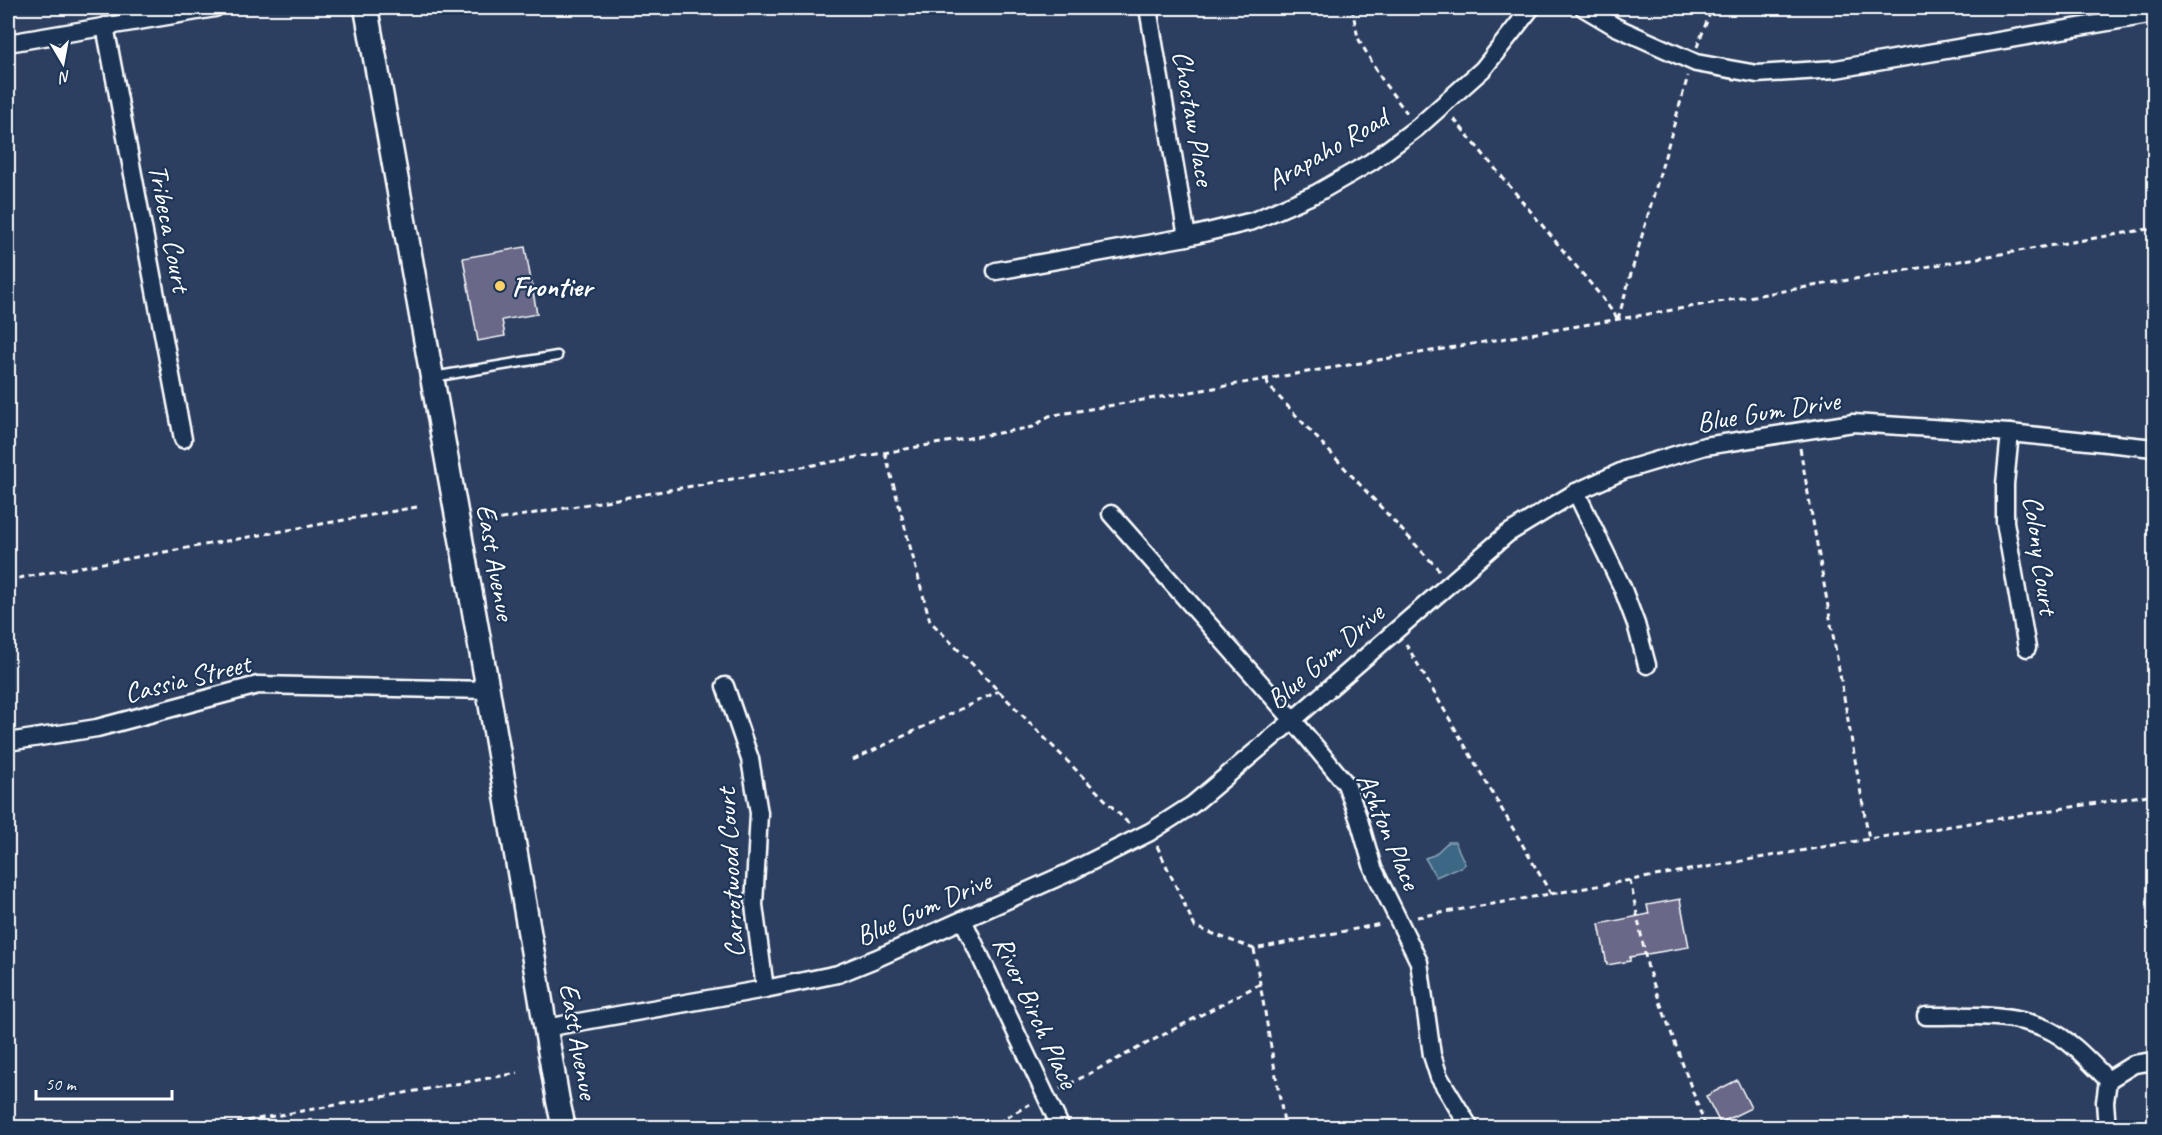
<svg xmlns="http://www.w3.org/2000/svg" width="2162" height="1135" viewBox="0 0 2162 1135" font-family="Caveat,sans-serif">
<style>
.water{fill:#3e6885;stroke:#8ba4b6;stroke-width:1.5}
.building{fill:#696788;stroke:#fff;stroke-width:1.5}
.lines{fill:none;stroke-linecap:round;stroke-linejoin:round}
.lane-casing{stroke:#fff;stroke-width:13}
.street-casing{stroke:#fff;stroke-width:21}
.secondary-casing{stroke:#fff;stroke-width:27}
.path{stroke:#fff;stroke-width:3;stroke-dasharray:6 4.5;stroke-linecap:butt}
.lane{stroke:#1d3557;stroke-width:8}
.street{stroke:#1d3557;stroke-width:16}
.secondary{stroke:#1d3557;stroke-width:22}
.poi-dot{fill:#ffd166;stroke:#1d3557;stroke-width:2}
.labels{text-anchor:middle;dominant-baseline:central;stroke-width:4.5;stroke-linejoin:round;paint-order:stroke}
.street-label{font-size:28px;fill:#fff;stroke:#1d3557}
.poi-label{font-size:28px;font-weight:bold;fill:#fff;stroke:#1d3557;text-anchor:start}
</style>
<rect width="100%" height="100%" fill="#2c3f61"/>
<filter id="ink" filterUnits="userSpaceOnUse"><feTurbulence type="fractalNoise" baseFrequency=".0167" numOctaves="2"/><feDisplacementMap in="SourceGraphic" scale="12" xChannelSelector="R" yChannelSelector="G"/><feConvolveMatrix kernelMatrix="1 2 1 2 8 2 1 2 1" color-interpolation-filters="sRGB"/></filter>
<g filter="url(#ink)">
<path class="water" d="M1448,842h7l10,22 -4,4 -7,1 -18,8 -11,-19 9,-3z"/>
<g class="building">
<path d="M525,247l12,67 -35,6 3,16 -27,5 -15,-83z"/>
<path d="M1680,899l9,48 -59,10v4l-23,4 -8,-41 50,-10 -2,-9z"/>
<path d="M1737,1080l14,28 -31,15 -14,-27z"/>
</g>
<g class="lines">
<defs>
<path id="lane" d="M433,377l124,-21"/>
<g id="street">
<path d="M1148,8l39,229"/>
<path d="M1584,8l32,19 80,36 61,11 79,-5 318,-55"/>
<path d="M105,26l78,413"/>
<path d="M8,43l207,-35"/>
<path d="M996,271l191,-34 66,-16 64,-28 54,-31 47,-35 65,-58 48,-61"/>
<path d="M2010,433l-5,51v38l22,126"/>
<path d="M1576,492l46,95 14,37 11,41"/>
<path d="M1111,514l182,206 53,64 13,36 14,48 46,94 13,93 7,22 31,51"/>
<path d="M725,686l25,73 9,54 -5,92 11,84"/>
<path d="M8,742l89,-14 161,-43 230,5"/>
<path d="M963,920l98,208"/>
<path d="M1926,1016c38,0 86,-3 121,13 24,11 43,33 61,51"/>
<path d="M545,1028l220,-39 73,-15 37,-15 195,-87 80,-40 42,-27 101,-85 214,-186 69,-42 49,-22 80,-24 148,-23 157,10 144,15"/>
<path d="M2108,1080l26,-16 20,-3"/>
<path d="M2107,1128l-2,-26 3,-22"/>
</g>
<path id="secondary" d="M366,8l122,682 70,411 6,27"/>
</defs>
<use href="#lane" class="lane-casing"/>
<use href="#street" class="street-casing"/>
<use href="#secondary" class="secondary-casing"/>
<g class="path">
<path d="M1352,8l6,30 26,45 23,30"/>
<path d="M1697,47l15,-39"/>
<path d="M1454,119l146,176 18,24"/>
<path d="M1618,319l70,-243"/>
<path d="M1267,380l1,5 171,185"/>
<path d="M1800,448l69,391"/>
<path d="M885,453l45,168 200,204"/>
<path d="M490,521l543,-94 16,-11 1105,-188"/>
<path d="M8,580l409,-73"/>
<path d="M1406,644l145,250"/>
<path d="M853,760l146,-69"/>
<path d="M1157,846l38,81 59,22 127,-25"/>
<path d="M1630,880l18,89 58,159"/>
<path d="M1417,917l452,-78 285,-45"/>
<path d="M1254,949l31,179"/>
<path d="M1060,1089l200,-105"/>
<path d="M206,1128l312,-55"/>
<path d="M989,1128l41,-24"/>
</g>
<use href="#lane" class="lane"/>
<use href="#street" class="street"/>
<use href="#secondary" class="secondary"/>
</g>
</g>
<circle class="poi-dot" cx="500" cy="286" r="6"/>
<g class="labels">
<g class="street-label">
<text transform="translate(1194 118) rotate(80)">Choctaw Place</text>
<text transform="translate(1327 149) rotate(-30)">Arapaho Road</text>
<text transform="translate(170 228) rotate(79)">Tribeca Court</text>
<text transform="translate(1768 411) rotate(-9)">Blue Gum Drive</text>
<text transform="translate(2041 555) rotate(82)">Colony Court</text>
<text transform="translate(496 562) rotate(80)">East Avenue</text>
<text transform="translate(1325 656) rotate(-41)">Blue Gum Drive</text>
<text transform="translate(187 678) rotate(-14)">Cassia Street</text>
<text transform="translate(1389 831) rotate(67)">Ashton Place</text>
<text transform="translate(730 873) rotate(-93)">Carrotwood Court</text>
<text transform="translate(923 908) rotate(-24)">Blue Gum Drive</text>
<text transform="translate(1036 1012) rotate(65)">River Birch Place</text>
<text transform="translate(579 1041) rotate(80)">East Avenue</text>
</g>
<g class="poi-label">
<text x="512" y="286">Frontier</text>
</g>
</g>
<rect width="2162" height="1135" fill="none" stroke="#1d3557" stroke-width="30"/>
<rect x="15" y="15" width="2132" height="1105" fill="none" stroke="#fff" stroke-width="2" filter="url(#ink)"/>
<g transform="translate(63 63) rotate(170)" stroke="#1d3557" stroke-width="4.5" paint-order="stroke">
<path d="M0-4.5L10 22L0 15L-10 22Z" fill="#ffffff"/>
<text y="-9" font-size="16" font-weight="bold" text-anchor="middle" fill="#ffffff">N</text>
</g>
<path d="M36 1090v9h136v-9" fill="none" stroke="#ffffff" stroke-width="3"/>
<text x="45" y="1090" font-size="18" fill="#ffffff" stroke="#1d3557" stroke-width="4.5" paint-order="stroke">50 m</text>
</svg>
